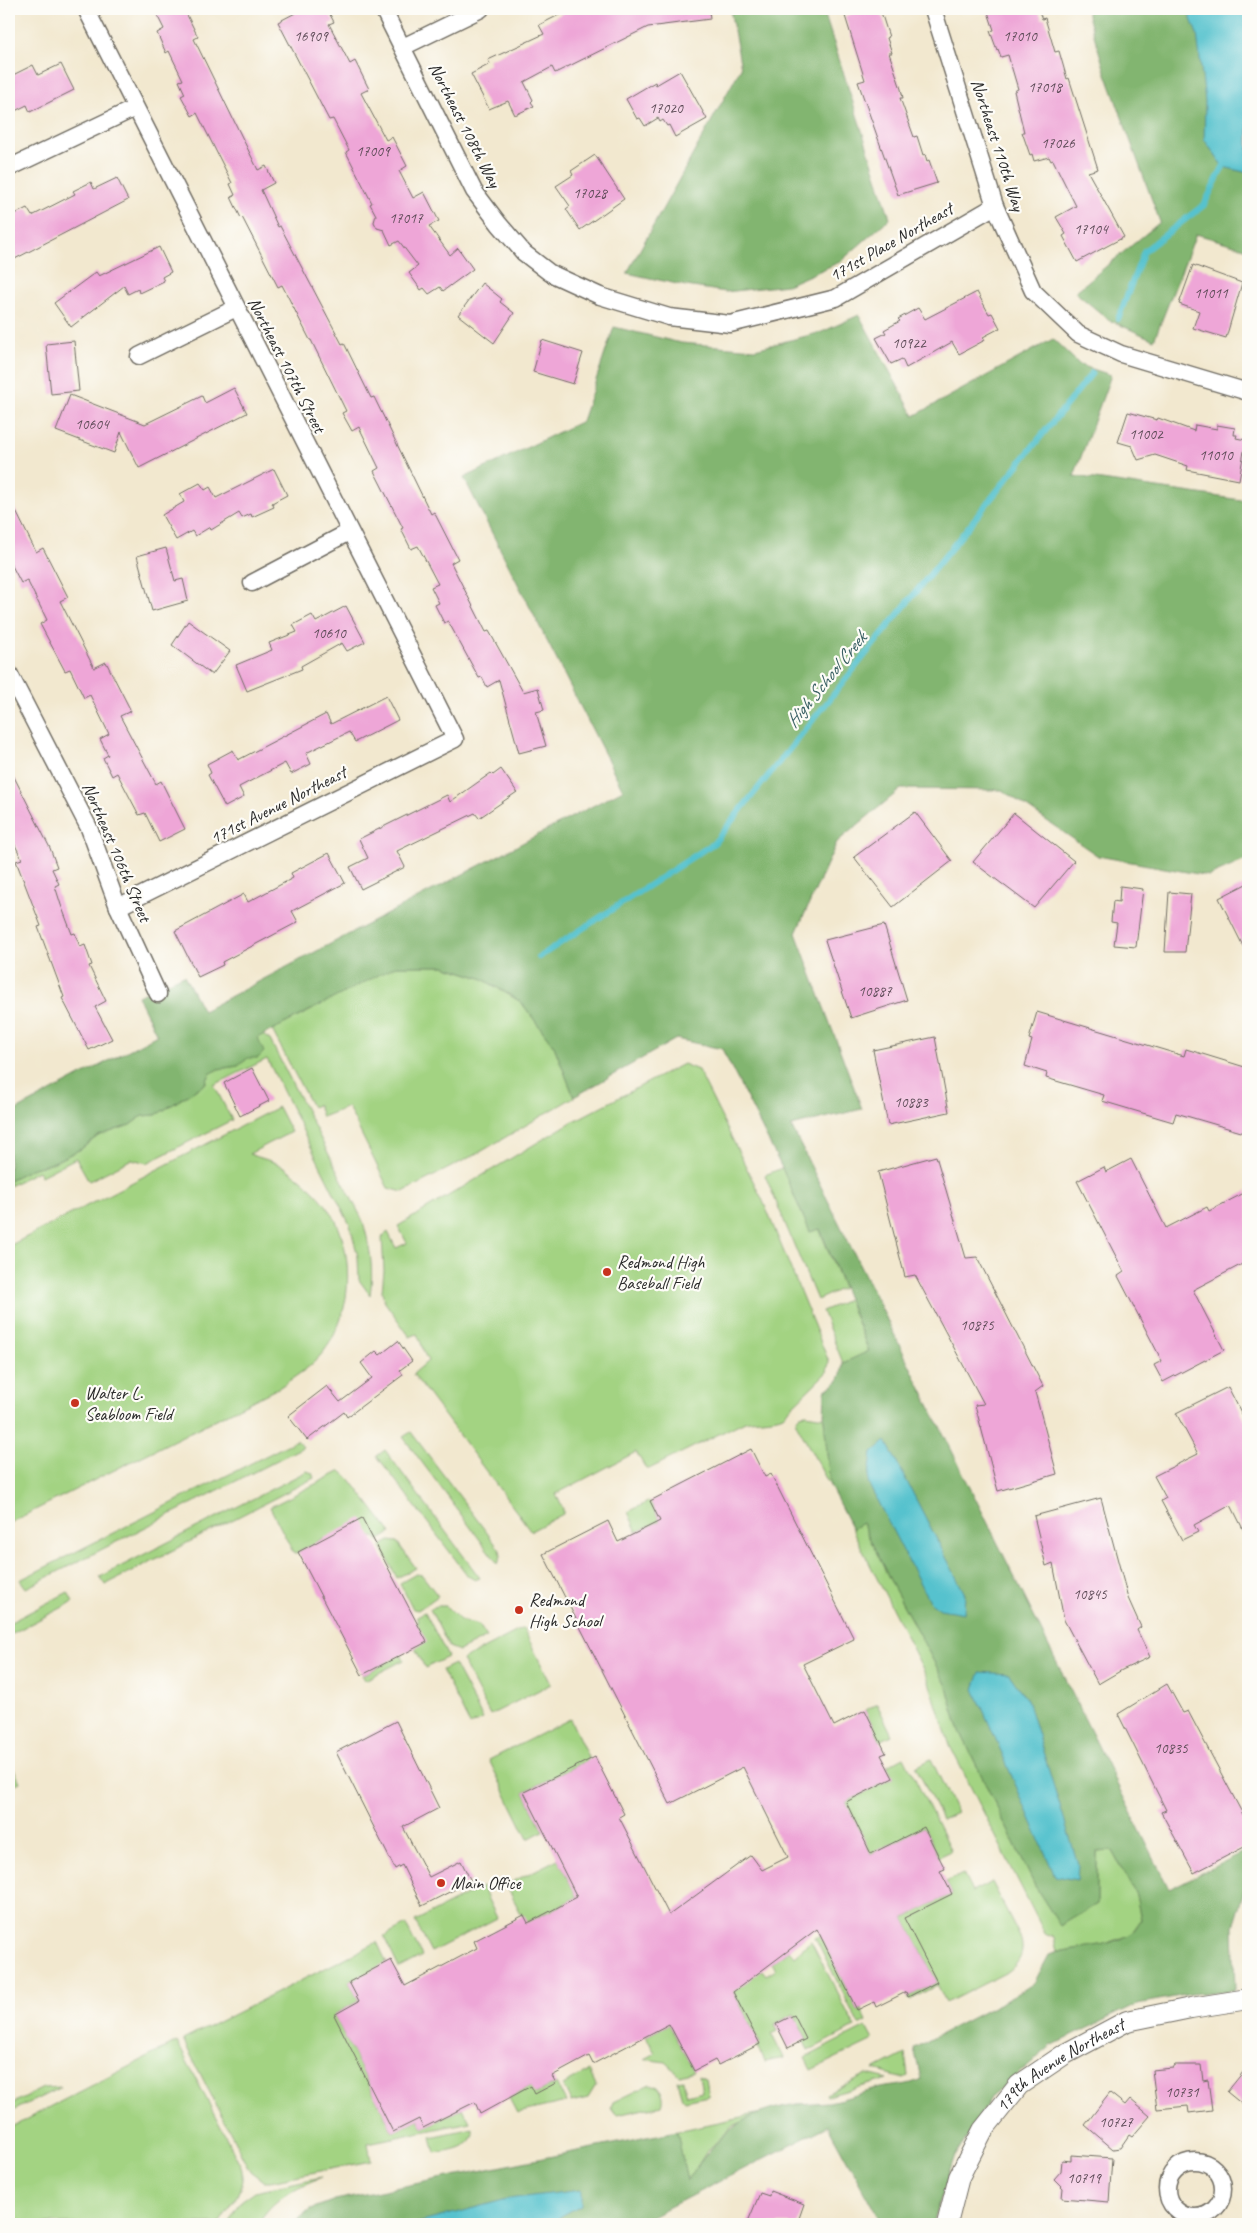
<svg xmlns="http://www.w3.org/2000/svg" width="1257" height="2233" viewBox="0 0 1257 2233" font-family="Caveat,sans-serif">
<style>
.green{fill:#a3d382;stroke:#677f56}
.forest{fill:#82b570;stroke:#56704e}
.water{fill:#56c2ce;stroke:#40767c}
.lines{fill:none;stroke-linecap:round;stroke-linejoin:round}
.stream{stroke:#56c2ce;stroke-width:6}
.building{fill:#eea6d7}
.minor-casing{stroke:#716d64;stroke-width:19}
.tertiary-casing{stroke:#716d64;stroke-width:22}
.minor{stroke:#fff;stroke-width:16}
.tertiary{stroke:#fff;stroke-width:20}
.poi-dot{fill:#c8321e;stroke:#fdfcf7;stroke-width:2}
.labels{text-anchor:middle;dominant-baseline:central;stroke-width:4.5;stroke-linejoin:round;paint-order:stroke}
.number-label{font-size:15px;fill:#5c4a56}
.street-label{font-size:18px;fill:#2b2b2b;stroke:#fdfcf7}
.poi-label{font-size:18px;fill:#2b2b2b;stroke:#fdfcf7;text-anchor:start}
.water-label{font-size:19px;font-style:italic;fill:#3a6064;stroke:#fdfcf7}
</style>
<rect width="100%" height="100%" fill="#fdfcf7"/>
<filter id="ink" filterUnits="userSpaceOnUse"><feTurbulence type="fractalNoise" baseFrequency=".02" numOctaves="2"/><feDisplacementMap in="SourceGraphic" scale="10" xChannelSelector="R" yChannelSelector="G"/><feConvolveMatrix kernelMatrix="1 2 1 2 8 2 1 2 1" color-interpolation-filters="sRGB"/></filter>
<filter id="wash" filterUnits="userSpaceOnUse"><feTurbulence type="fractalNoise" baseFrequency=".0096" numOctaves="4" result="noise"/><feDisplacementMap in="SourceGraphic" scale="20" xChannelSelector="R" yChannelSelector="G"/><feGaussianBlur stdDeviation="1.12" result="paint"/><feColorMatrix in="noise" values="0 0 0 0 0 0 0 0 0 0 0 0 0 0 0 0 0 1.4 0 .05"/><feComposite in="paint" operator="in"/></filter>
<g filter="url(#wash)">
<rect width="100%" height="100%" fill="#f2e8cf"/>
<g class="green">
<path d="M396,966h47l38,12 40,24 33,44 20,51 -92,54 -79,41 -15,-4 -40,-81 -26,10 -4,-12 -6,2 -40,-77 40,-20 39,-29z"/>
<path d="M263,1035l7,5 92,179c8,26 12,49 8,76l-11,-15 -1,-23 -8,-32 -83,-166 -53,26 18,35 -85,43 -15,-4 -43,22 -13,-23 -35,18 -3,-5 -29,15v-6l24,-12 17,-4 31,-15 17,-13 32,-11 12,-9 14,-1 49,-31 5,-10 8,-5 20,-3 10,-8 9,-20z"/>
<path d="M683,1064l15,6 65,131 66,161 -2,10 -44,43c-11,5 -26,3 -38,6l-96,48 -4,-2 -9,-15 -80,42 7,15v5l-32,17 -118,-157 15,-13c-6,-10 -5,-16 -11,-27l-7,3 -26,-36 -2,-10 2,-20 -2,-34 6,-5 8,16 11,-5 -9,-17 172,-103z"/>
<path d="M278,1107l13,25 -42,22c11,4 25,7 35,13 21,14 41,32 52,54 21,46 14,110 -25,144 -10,8 -21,15 -31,22l-271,136v-277z"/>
<path d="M782,1168l28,64 9,-4 24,60 -26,12 -52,-125z"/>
<path d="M848,1300l21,52 -26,11 -21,-52z"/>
<path d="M806,1414l18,3 6,69 -34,-63v-3l4,-5z"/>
<path d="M411,1432l89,118 1,6 -3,8 -95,-127z"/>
<path d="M297,1440l6,7 -277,141 -6,-8z"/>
<path d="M385,1450l95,128 -5,2 -7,-4 -91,-120z"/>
<path d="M307,1471l5,2 2,5 -209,107 -5,-8z"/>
<path d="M341,1471l8,7 42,55 -13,8 -2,-4 -54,2 -28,15 -24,-47z"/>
<path d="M650,1501l10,20 -23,11 -9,-20z"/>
<path d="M862,1523l32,65 52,96 13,45 76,157 25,39 37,-21v-52l15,-1 24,44 5,25 -11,15 -25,9 -48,8 -3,-14 -9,-4 -95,-188 -22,-67 -76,-150z"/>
<path d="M390,1541l7,1 19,26 -19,10 -16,-32z"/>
<path d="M416,1574l6,1 16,21 -20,14 -5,-1 -13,-26z"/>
<path d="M68,1592l5,10 -64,33v-12z"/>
<path d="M374,1601l30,59 -39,20 -3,-5 24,-12z"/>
<path d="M437,1606h9l14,14 19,5 8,12 -28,14 -10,-4 -19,-38z"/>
<path d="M425,1612l23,45 -23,11 -10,-20 1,-26 3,-2 -2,-4z"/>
<path d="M523,1628l28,56 -61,31 -28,-55z"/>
<path d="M454,1664l29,55 -13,6 -28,-55z"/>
<path d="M877,1704l15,31 -12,6 -15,-31z"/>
<path d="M570,1719l19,40 -65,33 19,39 -15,8 -39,-79z"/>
<path d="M904,1757l47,94 -12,6 -15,-30 -53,27 -25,-52 47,-24 -6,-12z"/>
<path d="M9,1759l11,23 -11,5z"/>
<path d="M931,1759l26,54 -15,7 -26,-53z"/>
<path d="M558,1859l19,38 -51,26 -20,-38z"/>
<path d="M963,1874l9,18 20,-10 28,55c5,14 1,24 -11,34l-63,32 -9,-18 -27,15 -2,-3 29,-15 -33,-64 48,-24 -6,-12z"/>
<path d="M482,1887l15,31 -66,34 -16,-31z"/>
<path d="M406,1925l16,31 -23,12 -15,-31z"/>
<path d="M820,1935l37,75 4,-2 6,13 -8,4 -44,-88z"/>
<path d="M811,1941l44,86 -47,24 -4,-10 3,-2 -13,-25 -19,10 3,7 -6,3 12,24 -19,4 -8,-17 3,-2 -39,-75 41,2 4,5 10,-6 -4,-6 17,-13 5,6z"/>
<path d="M377,1942l10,21 -38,19 10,19 -25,14 59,117 26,-13 4,9 40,-20 7,14 -102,21 3,18 -101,20h-7l-13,-10 -67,-131z"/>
<path d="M669,2024l25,47 -14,4 -14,-13 -22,-3 11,-6 -9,-17z"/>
<path d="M866,2027l7,13 -62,30 -6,-12z"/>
<path d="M177,2042l64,124c6,22 -11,40 -22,58h-210v-96z"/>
<path d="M905,2054l3,22 -4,2 -30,-8z"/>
<path d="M589,2071l7,14 -8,13 -17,4 -8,-17z"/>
<path d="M867,2074l21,5 -61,17 -1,-2z"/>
<path d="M699,2076l7,3 3,17 -24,5 -3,-3 -5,-17 6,-1 4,15 15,-4z"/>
<path d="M556,2083l10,19 -49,11 -8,-15 22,-12 5,8z"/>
<path d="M650,2084l7,2c5,5 8,12 5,19l-45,10 -4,-2 -2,-6 2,-5z"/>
<path d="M61,2087l-52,26v-8l34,-17z"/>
<path d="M761,2113l-28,13 -26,25 -20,31 -10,-51z"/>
<path d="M473,2128c2,21 -24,22 -38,25l-4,-16z"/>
<path d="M322,2177c-26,10 -50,22 -64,47h-30l13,-23 14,-10z"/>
</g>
<g class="forest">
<path d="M730,9h93l67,209 -50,44 -53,23 -61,7 -40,-6 -59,-13 114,-205z"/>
<path d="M1086,9h162v240l-52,-15 -42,106 -45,-20 -34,-28 85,-70 -55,-151z"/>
<path d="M859,315l55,101 139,-77 27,26 31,10 -37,101 174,25v358l-39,17 -111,-20 -96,-66 -101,-1 -64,53 -41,91 66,176 -71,17 378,763 79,-39v27l-15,50 2,63 -44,4 -54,10 -86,42 -59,50 -39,64 -20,64h-51l-54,-98 -192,98h-343l18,-15 24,-9 342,-69 10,50c31,-46 54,-69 111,-77 10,-1 21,-1 31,-2 17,-3 34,-10 52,-14 14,-3 27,-2 40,-9l-7,-31 100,-52 20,-13 15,-28c25,-9 59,-7 80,-20 5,-3 9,-11 12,-15l-5,-25 -24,-44 -15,1v52l-37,22 -25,-40 -76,-157 -13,-45 -52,-96 -32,-65 -10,6 -22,-43 -6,-69 1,-27c14,-7 16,-12 18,-27l26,-12 -49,-122 -10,3 -28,-64 -60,-119 -46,-10 -102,58 -20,-51 -33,-44 -40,-24 -37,-12h-48l-139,72 7,14 -6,6h-10l-10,8 -20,3 -8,5 -5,10 -49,31 -14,1 -12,9 -32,11 -17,13 -31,15 -17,4 -24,12v-66l148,-79 -19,-39 46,-21 19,36 420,-221 -159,-312 118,-57 32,-94 67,16 74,6 67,-17z"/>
</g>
<g class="water">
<path d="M1187,9h61v164l-25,-6 -19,-28 1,-38 -8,-67z"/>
<path d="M886,1441l79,153 -1,19 -24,-4 -11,-8 -61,-118 4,-30z"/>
<path d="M980,1672l29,2 18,26 51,164 -1,16 -22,-4 -81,-187z"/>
<path d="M581,2190v15l-34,19h-133l93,-25z"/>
</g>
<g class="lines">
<g class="stream">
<path d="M1118,319l26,-68 60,-46 19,-38"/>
<path d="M539,957l175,-114 378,-470"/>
</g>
</g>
<g id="blocks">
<g class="building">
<path d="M154,9h30l14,28 -4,2 64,131 8,-4 8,17 -13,7 17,37 2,-1 62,118 2,-1 27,55 3,-1 57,117 3,-2 24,47 -7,4 35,69 3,-1 34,61 15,-4 6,22 -8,2 10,34 -27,7 -20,-73 -12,7 -5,-10 -3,1 -31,-57 -4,2 -9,-18 4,-2 -8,-16 7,-3 -20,-38 -7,3 -10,-20 2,-1 -29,-57 5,-3 -20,-41 -7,4 -10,-18 4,-2 -35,-71h-1l-28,-55 -4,2 -36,-70 -1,1 -10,-21 4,-2 -5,-11 2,-1 -35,-70 -5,3 -11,-20 4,-2 -6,-13 4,-1 -14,-29 -3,2 -9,-20 7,-4z"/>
<path d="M303,9h24l7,13 -5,2 21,40 5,-3 14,28 -8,4 25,47 6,-3 15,29 -8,5 14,27 11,-6 15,29 -10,5 21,29 8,-7 15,21 -30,22 -3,-4 -11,7 -5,-6 -3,2 -12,-17 9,-7 -19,-25 -8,4 -7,-15 -7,-2 -3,-6 2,-7 -6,-11 2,-1 -26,-51 3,-2 -16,-31 -4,1 -51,-98z"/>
<path d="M571,9h138l1,10 -62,8 -93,46 -3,-6 -28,15 9,18 -2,2 3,4 -19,9 -7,-14 -19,8 -18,-35 19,-10 -2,-4 56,-26 -5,-9z"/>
<path d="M868,9h12l9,28 -2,1 5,15h-3l12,36 2,9h-3l14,39 3,-1 6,19 2,-1 2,7 2,-1 8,23 -39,12 -40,-113 7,-2 -20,-64z"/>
<path d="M987,9h51l4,10 3,-1 10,34 4,-1 8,28 2,-1 29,91 -10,3 36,65 -47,25 -14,-26 3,-2 -10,-17 20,-11 -23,-46 -2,1 -2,-4 -15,4 -2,-7 -2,1 -8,-23h2l-10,-41 4,-2 -10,-34 -7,2 -3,-8 -1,1 -7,-19 4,-1z"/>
<path d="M61,64l13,26 -44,22 -3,-7 -18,9v-37l24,-12 5,10z"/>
<path d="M680,71l27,48 -32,18 -6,-12 -2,1 -4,-6 -3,2 -2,-4 -13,8 -5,-8 -3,1 -11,-20 29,-17 1,3z"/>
<path d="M595,155l29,44 -44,31 -14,-21 4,-3 -14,-20 17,-11 -2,-4z"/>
<path d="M117,178l11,22 -119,62v-45l18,-9 5,8 43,-22 -2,-3 18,-9 3,7z"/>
<path d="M159,247l12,25 -9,5 2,4 -25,12 -1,-4 -10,5 -4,-8 -53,41 -17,-24 42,-31 3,4z"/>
<path d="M1193,265l49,18 -16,55 -33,-10 6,-17 -20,-7z"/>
<path d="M482,283l20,16 -2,3 14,11 -20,30 -36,-28z"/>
<path d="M977,292l12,22 3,-1 8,15 -17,9 2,3 -26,14 -7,-12 -46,26 -4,-9 -11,5 -15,-26 10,-5 -2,-3 16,-9 -2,-2 20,-11 7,11z"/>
<path d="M542,340l41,13 -10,31 -40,-12z"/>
<path d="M74,341l5,50 -28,3 -5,-50z"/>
<path d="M234,388l13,25 -108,55 -18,-36 -7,21 -58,-22 14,-36 75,29 57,-28 3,7z"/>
<path d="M1128,412l29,8 1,-2 36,13 1,-6 22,4v-4l18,3 -1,7h3l-1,3 10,2 -7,40 -52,-10 1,-4 -33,-11 -17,5 -6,-14 -14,-4z"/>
<path d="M274,469l13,26 -15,8 2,4 -22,10 -1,-3 -9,4 -3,-5 -28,17 -1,-3 -15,9 -3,-5 -16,9 -14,-25 22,-13 -4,-8 20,-11 5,7 5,-3 6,11z"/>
<path d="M9,497l27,55 7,-4 25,49 -8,4 34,67 12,-6 25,49 -11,5 36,68 5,-3 24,48 -26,13 -14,-29 -6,2 -22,-42 -5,3 -9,-18 5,-3 -8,-16 9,-5 -19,-39 -6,3 -14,-29 -5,2 -25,-47 7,-4 -20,-40 -6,3 -12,-23z"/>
<path d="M166,548l9,33 8,-2 5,22 -36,10 -15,-55z"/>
<path d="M346,606l19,36 -18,9 -5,-8 -41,23 1,3 -55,22 -11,-26 36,-15 -3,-7 28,-11 -4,-7 19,-10 4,7z"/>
<path d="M188,621l42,30 -18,24 -40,-30z"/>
<path d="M386,696l12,24 -43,22 -6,-10 -43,21 5,11 -20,10 -6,-11 -46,24 5,10 -19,10 -17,-32 3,-2 -4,-9 26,-14 5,10 88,-46 5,10z"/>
<path d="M9,767l41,81 7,19 -5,2 7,15 -4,2 6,19 11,29 3,-1 5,14 5,-2 7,20 -3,1 17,35 -11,6 17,32 -23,11 -27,-52 2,-1 -26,-70 3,-1 -25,-65 6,-2 -13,-26z"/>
<path d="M501,769l16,23 -38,26 -4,-5 -78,38 8,16 -44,22 -11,-22 18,-9 -9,-19 88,-44 3,7 41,-29 2,2z"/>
<path d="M915,812l37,49 -59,46 -39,-50z"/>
<path d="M1014,813l60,48 -40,47 -61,-46z"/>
<path d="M329,853l16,30 -53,28 6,11 -76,40 1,3 -25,12 -23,-46 69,-37 4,8 45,-24 -2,-5z"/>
<path d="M1248,883v73l-29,-58z"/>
<path d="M1120,886l23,3 -7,58 -22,-2 3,-22 -6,-1 2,-21 6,1z"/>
<path d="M1169,892l22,2 -6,58h-20z"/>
<path d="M884,925l23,75 -56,18 -26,-78z"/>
<path d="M1037,1012l147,44 2,-7 62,19v66l-72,-21 -3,9 -71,-21 2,-6 -58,-17 1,-5 -22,-7 7,-26 -3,-1z"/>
<path d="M935,1037l14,75 -61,13 -15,-75z"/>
<path d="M252,1068l17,33 -29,15 -16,-33z"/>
<path d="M936,1156l30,102 11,-1 66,129 -8,6 22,82 -59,17 -23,-86 9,-1 -69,-129 -10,2 -27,-105z"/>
<path d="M1131,1159l35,69 41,-21 2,4 39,-20v70l-55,29 31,60 -61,32 -9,-17 8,-4 -44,-85 6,-4 -47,-91 27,-14 2,5z"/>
<path d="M398,1341l14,20 -12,9 3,5 -56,42 -3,-5 -37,28 -19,-24 39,-30 13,16 32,-24 -11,-15 15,-12 4,4z"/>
<path d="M1228,1387l20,39v113l-17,-34 -37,20 4,7 -16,8 -21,-39 5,-3 -12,-22 44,-22 -22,-41z"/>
<path d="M751,1449l14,28 6,-3 83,165 -51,25 31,62 31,-16 21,43 -5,2 12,23 -47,24 25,52 53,-27 21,42 -5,2 12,23 -48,24 33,64 -29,15 -2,-5 -30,15 -2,-5 -17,8 -40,-81 -84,63 27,52 -42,21 -3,-5 -21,11 -25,-47 -76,40 -4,-8 -37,20 4,7 -21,11 -4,-8 -51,28 -5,-12 -52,26 -4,-9 -26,13 -59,-117 25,-14 -10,-19 42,-22 14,26 72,-38 -3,-7 50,-26 4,8 49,-26 -53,-105 71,-35 29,57 -5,3 50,98 82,-60 11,15 26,-13 -45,-90 -73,37 -127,-250 65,-33 10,21 42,-21 -10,-20z"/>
<path d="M1101,1498l27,100 13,29 -4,3 13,27 -28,13 -24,14 -34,-64 -11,-57 -7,3 -12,-50z"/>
<path d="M362,1518l65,124 -65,33 -64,-123z"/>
<path d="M1167,1684l16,29 5,-2 60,113v21l-54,28 -33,-61 5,-2 -48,-96z"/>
<path d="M396,1721l43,87 -36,19 26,50 32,-16 10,20 -49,25 -20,-41 -7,4 -59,-117z"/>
<path d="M794,2015l12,24 -18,9 -12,-24z"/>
<path d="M1175,2065h26l2,16 5,-1 4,30 -23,3 -1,-7 -31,3 -5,-39 21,-2z"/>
<path d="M1248,2066v43l-21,-17z"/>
<path d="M1110,2093l15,12 5,-6 20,17 -18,21 -3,-2 -9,13 -7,1 -28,-24z"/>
<path d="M1071,2155l41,3 -3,44 -47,-4 1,-10 -9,-9 7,-8 1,-11 9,1z"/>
<path d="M770,2191l34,13 -7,20h-50l13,-31 9,3z"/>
</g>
</g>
</g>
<g filter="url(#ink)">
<use href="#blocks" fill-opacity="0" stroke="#716d64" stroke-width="1"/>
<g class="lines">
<defs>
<g id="minor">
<path d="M86,9l369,730 -337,168"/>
<path d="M383,9l91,182 25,33 25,29 26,20 50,23 69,21 61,7 106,-26 159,-92"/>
<path d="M933,9l62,197 38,85 45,43 43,20 127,38"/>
<path d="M403,47l78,-38"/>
<path d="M9,168l126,-60"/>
<path d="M139,356l97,-48"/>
<path d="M252,583l97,-51"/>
<path d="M9,673l80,155 29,79 40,87"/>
<circle cx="1195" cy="2189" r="28"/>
</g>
<g id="tertiary">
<path id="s1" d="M947,2224l12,-47 24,-47 36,-45 46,-31 62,-33 64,-13 57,-9"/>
</g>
</defs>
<use href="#minor" class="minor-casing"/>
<use href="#tertiary" class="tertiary-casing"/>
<use href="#minor" class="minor"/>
<use href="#tertiary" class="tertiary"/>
</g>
</g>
<g class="poi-dot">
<circle cx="607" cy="1272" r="5"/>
<circle cx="75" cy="1403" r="5"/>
<circle cx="519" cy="1610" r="5"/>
<circle cx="441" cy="1883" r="5"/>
</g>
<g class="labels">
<g class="number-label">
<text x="311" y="36">16909</text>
<text x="1020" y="36">17010</text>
<text x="1045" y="87">17018</text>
<text x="666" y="108">17020</text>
<text x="1058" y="143">17026</text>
<text x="373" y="151">17009</text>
<text x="590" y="193">17028</text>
<text x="406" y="218">17017</text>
<text x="1091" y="229">17104</text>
<text x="1211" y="293">11011</text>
<text x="909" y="343">10922</text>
<text x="92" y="424">10604</text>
<text x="1146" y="434">11002</text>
<text x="1216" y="455">11010</text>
<text x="329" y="633">10610</text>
<text x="875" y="991">10887</text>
<text x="911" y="1102">10883</text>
<text x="977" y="1325">10875</text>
<text x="1090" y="1594">10845</text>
<text x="1171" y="1748">10835</text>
<text x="1182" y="2092">10731</text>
<text x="1116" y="2122">10727</text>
<text x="1084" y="2178">10719</text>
</g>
<g class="street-label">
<text transform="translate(465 125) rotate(63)">Northeast 108th Way</text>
<text transform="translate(998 145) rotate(72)">Northeast 110th Way</text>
<text transform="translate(891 242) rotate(-30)">171st Place Northeast</text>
<text transform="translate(287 365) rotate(63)">Northeast 107th Street</text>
<text transform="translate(278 805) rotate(-27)">171st Avenue Northeast</text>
<text transform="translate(117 852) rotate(67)">Northeast 106th Street</text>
<text stroke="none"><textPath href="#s1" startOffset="204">179th Avenue Northeast</textPath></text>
</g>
<g class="poi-label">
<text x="617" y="1262">Redmond High<tspan x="617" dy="21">Baseball Field</tspan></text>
<text x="85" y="1393">Walter L.<tspan x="85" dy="21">Seabloom Field</tspan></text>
<text x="529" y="1600">Redmond<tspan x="529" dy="21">High School</tspan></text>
<text x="451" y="1883">Main Office</text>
</g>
<g class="water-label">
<text transform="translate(826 680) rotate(-51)">High School Creek</text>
</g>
</g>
<rect width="1257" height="2233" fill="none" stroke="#fdfcf7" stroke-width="30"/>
</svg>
